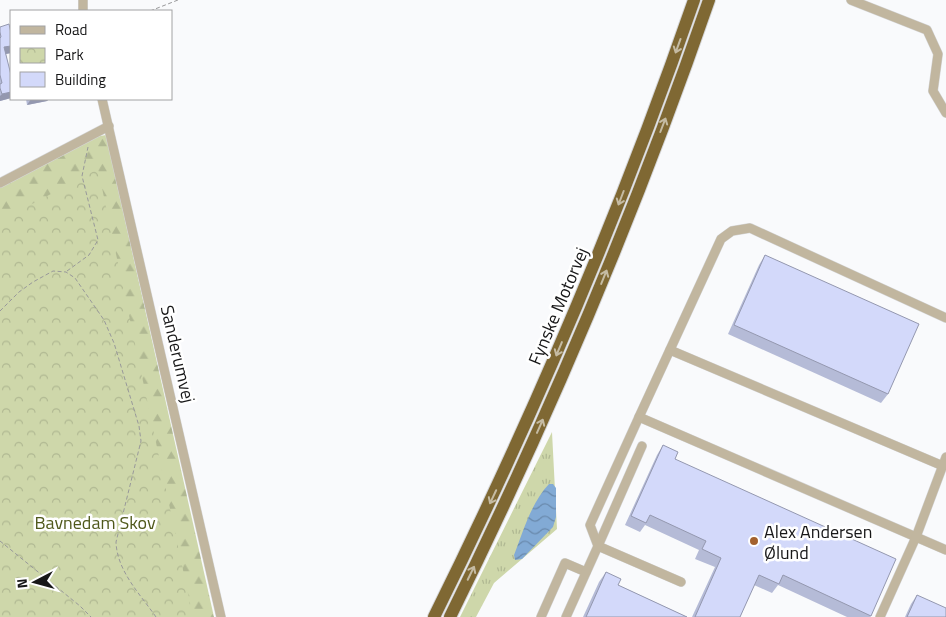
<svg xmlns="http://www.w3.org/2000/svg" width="946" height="617" viewBox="0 0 946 617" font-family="'Titillium Web',sans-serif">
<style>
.grass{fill:url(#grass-tufts)}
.forest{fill:url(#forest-firs)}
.park{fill:url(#park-crowns)}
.water{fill:url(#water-waves)}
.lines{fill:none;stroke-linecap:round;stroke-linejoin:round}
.minor-casing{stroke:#d5d6d8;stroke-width:10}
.highway-casing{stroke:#d5d6d8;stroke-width:14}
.path{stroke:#98989a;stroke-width:1;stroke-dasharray:4 2.5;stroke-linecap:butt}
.minor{stroke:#c1b69f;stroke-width:9}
.highway{stroke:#7f6833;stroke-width:12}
.wall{fill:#b5bbd7}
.shaded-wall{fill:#9498af}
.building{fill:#d3d9fa;stroke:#9498af}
.oneway{stroke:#c5bba3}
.poi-dot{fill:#a3612d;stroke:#fff;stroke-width:2}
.labels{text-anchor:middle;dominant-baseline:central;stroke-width:5;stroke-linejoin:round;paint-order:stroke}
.street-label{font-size:18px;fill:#171718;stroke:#fff}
.park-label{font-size:18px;fill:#4f581a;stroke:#fff}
.poi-label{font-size:18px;fill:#171718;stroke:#fff;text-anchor:start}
</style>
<defs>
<pattern id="grass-tufts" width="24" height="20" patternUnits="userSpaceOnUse" patternTransform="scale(1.25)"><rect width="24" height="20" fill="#ced7aa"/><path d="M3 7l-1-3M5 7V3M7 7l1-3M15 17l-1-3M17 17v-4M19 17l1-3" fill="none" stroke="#b0b892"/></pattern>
<pattern id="forest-firs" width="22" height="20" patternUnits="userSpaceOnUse" patternTransform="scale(1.25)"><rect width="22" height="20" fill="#ced7aa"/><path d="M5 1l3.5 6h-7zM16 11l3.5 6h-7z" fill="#b0b892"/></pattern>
<pattern id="park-crowns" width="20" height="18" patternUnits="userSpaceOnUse" patternTransform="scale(1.25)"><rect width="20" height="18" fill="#ced7aa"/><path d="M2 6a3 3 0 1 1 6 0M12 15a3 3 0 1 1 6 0" fill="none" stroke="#b0b892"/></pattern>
<pattern id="water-waves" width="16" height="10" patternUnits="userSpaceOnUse" patternTransform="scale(1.25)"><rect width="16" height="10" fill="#82aad5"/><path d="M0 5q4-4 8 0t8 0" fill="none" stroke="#6989ac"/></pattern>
</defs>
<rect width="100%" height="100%" fill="#f9fafc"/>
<path class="grass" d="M552,432l5,97 -63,54 -18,34h-16z"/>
<path class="forest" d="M106,135l108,482h-214v-429l83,-49z"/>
<path class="park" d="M98,169l95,448h-193v-396z"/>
<path class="water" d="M549,484h4l3,4v29l-3,10 -31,32 -7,1 -1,-5c9,-23 17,-52 35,-71z"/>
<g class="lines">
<defs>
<g id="minor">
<path d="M851,0l76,30 11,24 -5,37 13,22"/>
<path d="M83,11v-11"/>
<path d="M102,99l119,518"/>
<path d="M0,183l109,-57"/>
<path d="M670,350l273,116"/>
<path d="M639,417l82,-178 11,-8 18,-3 196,90"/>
<path d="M642,446l-44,100 83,36"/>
<path d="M541,617l24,-54 21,9"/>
<path d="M566,617l32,-71 -8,-21 49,-108 307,133"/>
<path d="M880,617l36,-80 30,-80"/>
</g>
<g id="highway">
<path d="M434,617c99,-200 187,-406 260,-617"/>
<path d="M450,617c99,-200 186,-406 259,-617"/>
</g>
</defs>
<use href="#minor" class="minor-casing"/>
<use href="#highway" class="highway-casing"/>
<g class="path">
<path d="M150,11l28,-11"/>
<path d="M67,271l22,-16 9,-15 -16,-64 6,-29"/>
<path d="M0,311l19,-19 14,-10 20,-11 13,1 9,6 29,42 10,23 25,83 2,15 -25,101c1,29 24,52 40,75"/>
<path d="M0,541l80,65 11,11"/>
</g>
<use href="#minor" class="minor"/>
<use href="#highway" class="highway"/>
</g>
<g class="wall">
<path d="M0,27l11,6v20l-5,1 5,44 -11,3z"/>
<path d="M26,99h23l-2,2 -20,4z"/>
<path d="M765,255l123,139 -7,9 -153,-69 31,-69z"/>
<path d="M663,445l12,14 196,157 -1,1h-23l-69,-32 -6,8 -18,-8 -14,32h-48l23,-50 -20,-8 4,-9 -54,-25 -5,7 -15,-7 32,-70z"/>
<path d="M606,572l12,13 69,32h-104l16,-35z"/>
<path d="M917,595l29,22h-41l6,-13z"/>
</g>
<g class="shaded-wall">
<path d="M11,46v7l-11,2 4,-8z"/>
<path d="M11,92v6l-11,3v-5l2,-2z"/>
<path d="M31,99h18l-2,2 -20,4z"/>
</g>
<g class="building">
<path d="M9,24l2,9v13l-7,1 7,28v17l-9,2 -2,-6v-4l2,-1 -2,-8v-37l1,-1 -1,-5v-5z"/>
<path d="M765,255l154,69 -31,70 -154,-69z"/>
<path d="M663,445l15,7 -3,7 221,100 -25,57 -88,-41 -4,9 -20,-9 -19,42h-45l26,-59 -19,-9 4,-8 -56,-26 -4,8 -15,-7z"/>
<path d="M606,572l15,7 -3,6 69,32h-101z"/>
<path d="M917,595l29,13v9h-39z"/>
</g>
<defs><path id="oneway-shaft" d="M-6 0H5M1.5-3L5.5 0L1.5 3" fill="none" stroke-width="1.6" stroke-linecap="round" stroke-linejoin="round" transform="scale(1.25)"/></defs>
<g class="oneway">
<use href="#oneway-shaft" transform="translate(678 46) rotate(110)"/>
<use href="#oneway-shaft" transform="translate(663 125) rotate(-69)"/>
<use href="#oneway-shaft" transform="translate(621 198) rotate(111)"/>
<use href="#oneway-shaft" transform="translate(604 277) rotate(-68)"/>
<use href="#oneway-shaft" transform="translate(559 349) rotate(113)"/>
<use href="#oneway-shaft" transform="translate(540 426) rotate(-66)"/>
<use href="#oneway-shaft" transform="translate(493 497) rotate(115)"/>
<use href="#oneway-shaft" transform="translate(471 573) rotate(-64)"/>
</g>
<circle class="poi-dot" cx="754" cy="541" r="5"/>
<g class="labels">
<g class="street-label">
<text transform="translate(558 306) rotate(-67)">Fynske Motorvej</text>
<text transform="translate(178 354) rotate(77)">Sanderumvej</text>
</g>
<g class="park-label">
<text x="95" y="522">Bavnedam Skov</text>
</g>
<g class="poi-label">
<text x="764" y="531">Alex Andersen<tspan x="764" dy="21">Ølund</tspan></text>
</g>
</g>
<rect x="10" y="10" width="162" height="90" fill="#ffffff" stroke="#a2a2a3"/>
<rect x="20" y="26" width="25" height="8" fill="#c1b69f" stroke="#a2a2a3"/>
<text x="55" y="35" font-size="15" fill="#171718">Road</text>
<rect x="20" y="48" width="25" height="15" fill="url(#park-crowns)" stroke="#a2a2a3"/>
<text x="55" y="60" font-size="15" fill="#171718">Park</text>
<rect x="20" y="72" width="25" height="15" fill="#d3d9fa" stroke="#a2a2a3"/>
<text x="55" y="85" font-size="15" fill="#171718">Building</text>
<g transform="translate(35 582) rotate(264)" stroke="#ffffff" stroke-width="4" paint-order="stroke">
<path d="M0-4L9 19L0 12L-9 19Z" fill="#171718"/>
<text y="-8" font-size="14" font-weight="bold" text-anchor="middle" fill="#171718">N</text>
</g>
</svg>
